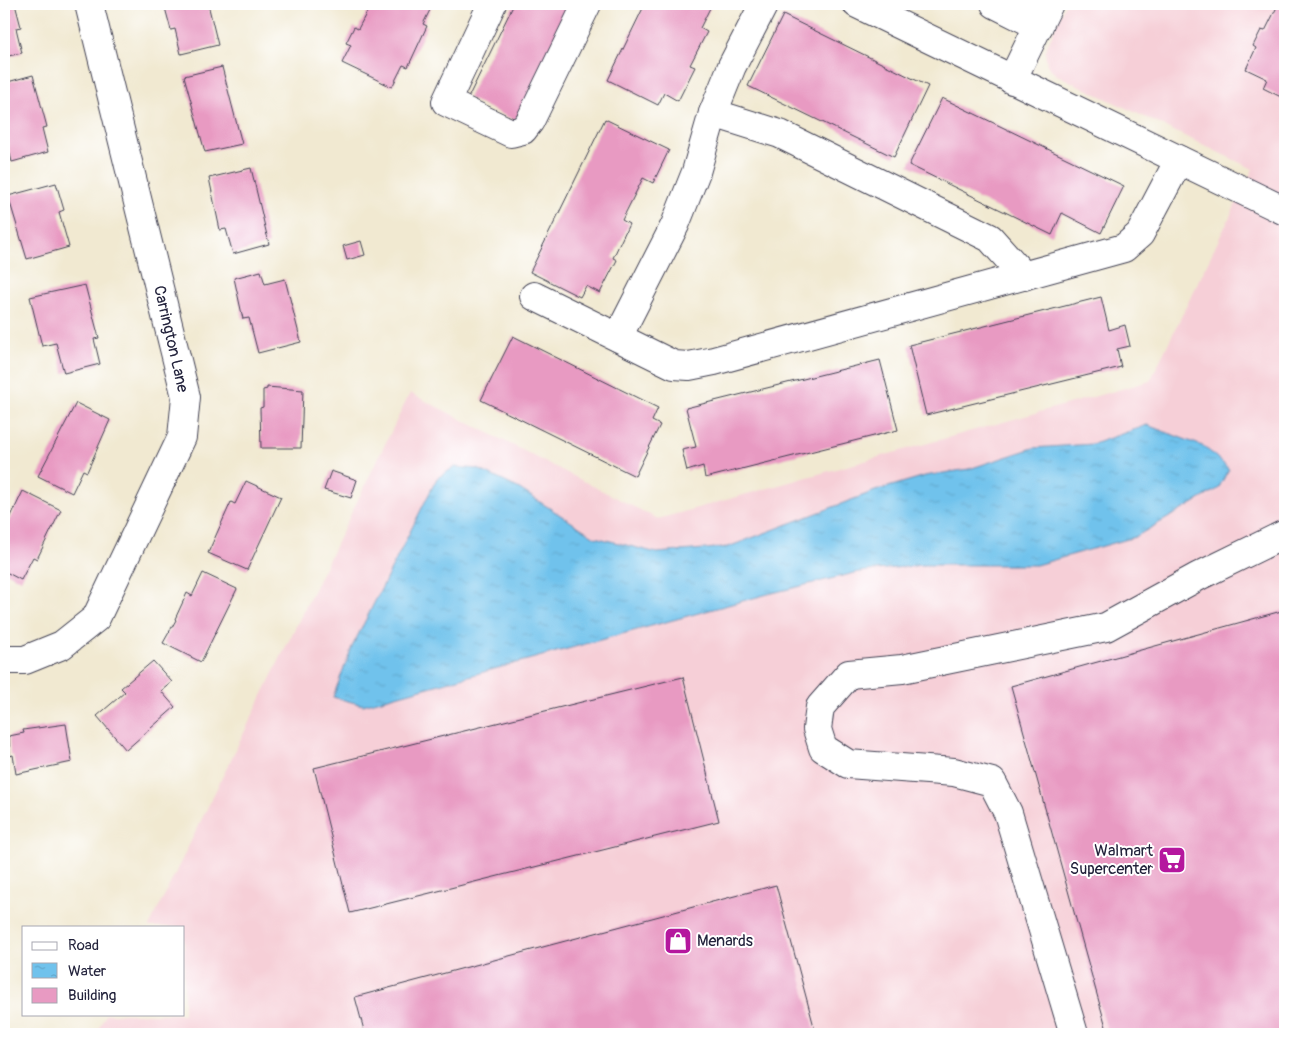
<svg xmlns="http://www.w3.org/2000/svg" width="1289" height="1038" viewBox="0 0 1289 1038" font-family="Pangolin,sans-serif">
<style>
.built{fill:#f6cfd7}
.water{fill:url(#water-ripples);stroke:#497294}
.building{fill:#e89ac2}
.lines{fill:none;stroke-linecap:round;stroke-linejoin:round}
.minor-casing{stroke:#414052;stroke-width:30}
.minor{stroke:#fff;stroke-width:28}
.labels{text-anchor:middle;dominant-baseline:central;stroke-width:4;stroke-linejoin:round;paint-order:stroke}
.street-label{font-size:16px;fill:#22223b;stroke:#fff}
.poi-label{font-size:16px;fill:#22223b;stroke:#fff;text-anchor:end}
</style>
<defs>
<pattern id="water-ripples" width="26" height="14" patternUnits="userSpaceOnUse" patternTransform="scale(1.25)"><rect width="26" height="14" fill="#70c2ec"/><path d="M2 4q2-2 4 0t4 0M15 11q2-2 4 0t4 0" fill="none" stroke="#61a6cb"/></pattern>
</defs>
<rect width="100%" height="100%" fill="#fff"/>
<filter id="ink" filterUnits="userSpaceOnUse"><feTurbulence type="fractalNoise" baseFrequency=".02" numOctaves="2"/><feDisplacementMap in="SourceGraphic" scale="10" xChannelSelector="R" yChannelSelector="G"/><feConvolveMatrix kernelMatrix="1 2 1 2 8 2 1 2 1" color-interpolation-filters="sRGB"/></filter>
<filter id="wash" filterUnits="userSpaceOnUse"><feTurbulence type="fractalNoise" baseFrequency=".0096" numOctaves="4" result="noise"/><feDisplacementMap in="SourceGraphic" scale="20" xChannelSelector="R" yChannelSelector="G"/><feGaussianBlur stdDeviation="1.12" result="paint"/><feColorMatrix in="noise" values="0 0 0 0 0 0 0 0 0 0 0 0 0 0 0 0 0 1.4 0 .05"/><feComposite in="paint" operator="in"/></filter>
<g filter="url(#wash)">
<rect width="100%" height="100%" fill="#f1e9d1"/>
<path class="built" d="M1065,4h220v1030h-1189l10,-20h78v-87h-35l261,-534 248,126 492,-138 103,-212 -198,-95 -8,-9 -2,-14z"/>
<path class="water" d="M1147,425l58,22 24,22 -11,20 -83,48 -99,28h-114l-63,7 -91,22 -405,111 -30,-8 19,-50 85,-169 18,-11 23,2 40,19 77,49 62,16 71,-6 147,-56 50,-15 44,-7 64,-21 60,-4z"/>
<g id="blocks">
<g class="building">
<path d="M4,4h11l6,23 -5,1 6,25 -18,4z"/>
<path d="M164,4h44l10,41 -37,9 -6,-25 -4,1z"/>
<path d="M365,4h68l-10,20 4,2 -19,41 -5,-2 -11,22 -50,-24 9,-18 -5,-2 8,-16 4,2 10,-19 -5,-2z"/>
<path d="M514,4h59l-57,117 -48,-23z"/>
<path d="M645,4h67l-12,24 7,4 -17,33 5,2 -17,34 -14,-8 -6,12 -50,-25z"/>
<path d="M1275,4h10v95l-22,-11 4,-9 -21,-10 10,-21 -3,-2 8,-16 4,1 11,-22z"/>
<path d="M783,15l145,71 -34,71 -146,-71z"/>
<path d="M222,67l20,77 -37,8 -21,-76z"/>
<path d="M33,75l14,52 -5,1 6,24 -36,10 -8,-32v-47z"/>
<path d="M942,98l182,88 -23,47 -39,-20 -10,22 -143,-70z"/>
<path d="M605,119l64,31 -16,33 -10,-5 -21,42 7,4 -16,34 4,2 -17,33 -14,-7 -6,11 -50,-25z"/>
<path d="M251,168l18,76 -36,10 -7,-25 -6,1 -11,-52z"/>
<path d="M56,183l8,27 -5,2 10,35 -42,12 -19,-63z"/>
<path d="M361,241l4,14 -18,5 -4,-14z"/>
<path d="M261,271l4,13 20,-5 16,63 -43,11 -9,-35 -6,1 -9,-41z"/>
<path d="M85,285l14,53 -5,1 6,25 -36,9 -8,-30 -14,3 -12,-49z"/>
<path d="M1101,297l8,33 16,-5 5,21 -13,3 4,18 -195,48 -17,-70z"/>
<path d="M513,336l145,72 -6,13 8,4 -25,51 -154,-76z"/>
<path d="M880,360l18,70 -193,48 -2,-12 -16,5 -5,-21 14,-3 -10,-39z"/>
<path d="M267,387l36,3 -2,58h-40l-1,-40 3,-1v-17l4,-1z"/>
<path d="M76,403l34,17 -23,52 -4,-2 -11,23 -34,-17z"/>
<path d="M331,471l26,9 -6,18 -27,-8z"/>
<path d="M246,481l35,16 -34,73 -39,-17 23,-51 4,2z"/>
<path d="M23,491l38,19 -24,49 -4,-2 -12,23 -17,-9v-40z"/>
<path d="M203,573l34,16 -36,73 -38,-19 13,-23 -1,-1 12,-26 5,3z"/>
<path d="M1285,610v424h-177l-97,-348z"/>
<path d="M153,661l19,21 -11,9 14,16 -49,43 -29,-34 28,-24 -4,-4z"/>
<path d="M683,677l36,144 -369,92 -36,-145z"/>
<path d="M66,724l6,38 -56,12 -3,-19 -3,1 -1,-20 15,-3 -1,-3z"/>
<path d="M776,885l40,149h-451l-10,-37z"/>
</g>
</g>
</g>
<g filter="url(#ink)">
<use href="#blocks" fill-opacity="0" stroke="#414052" stroke-width="1"/>
<g class="lines">
<defs>
<g id="minor">
<path d="M492,4l-46,98 65,31 12,-3 7,-9 57,-117"/>
<path d="M857,4l428,207"/>
<path d="M995,4l44,22"/>
<path d="M1012,80l37,-76"/>
<path d="M713,113l67,21 210,104 34,38"/>
<path d="M534,296l140,69 15,1 25,-5 410,-113 16,-14 39,-74"/>
<path d="M618,337l57,-112 21,-53 17,-59 19,-47 32,-62"/>
<path d="M4,660h21l37,-15 34,-27 86,-181 4,-40 -97,-393"/>
<path d="M1074,1034l-66,-221 -16,-31 -38,-10 -106,-8 -25,-16 -6,-19 3,-22 29,-33 53,-5 204,-42 93,-51 86,-42"/>
</g>
</defs>
<use href="#minor" class="minor-casing"/>
<use href="#minor" class="minor"/>
</g>
</g>
<defs>
<symbol id="supermarket-square" viewBox="-11 -11 22 22"><rect x="-9" y="-9" width="18" height="18" rx="4" fill="#b5179e" stroke="#fff"/><path d="M-6-5.5h2.5l.6 2H6L4.5 2H-2.5L-4.4-4H-6ZM-1.5 3.2a1.3 1.3 0 1 0 .1 0ZM3 3.2a1.3 1.3 0 1 0 .1 0Z" fill="#fff"/></symbol>
<symbol id="shop-square" viewBox="-11 -11 22 22"><rect x="-9" y="-9" width="18" height="18" rx="4" fill="#b5179e" stroke="#fff"/><path d="M-5-2.5h2.3a2.7 3.5 0 0 1 5.4 0H5L5.5 6h-11ZM-1.5-2.5h3a1.5 2.3 0 0 0-3 0Z" fill="#fff"/></symbol>
</defs>
<g fill-rule="evenodd">
<use href="#supermarket-square" x="1156" y="844" width="32" height="32"/>
<use href="#shop-square" x="662" y="925" width="32" height="32"/>
</g>
<g class="labels">
<g class="street-label">
<text transform="translate(171 339) rotate(77)">Carrington Lane</text>
</g>
<g class="poi-label">
<text x="1153" y="851">Walmart<tspan x="1153" dy="18">Supercenter</tspan></text>
<text x="697" y="941" text-anchor="start">Menards</text>
</g>
</g>
<rect width="1289" height="1038" fill="none" stroke="#fff" stroke-width="20"/>
<rect x="22" y="926" width="162" height="90" fill="#ffffff" stroke="#a7a7b1"/>
<rect x="32" y="942" width="25" height="8" fill="#ffffff" stroke="#a7a7b1"/>
<text x="68" y="950" font-size="15" fill="#22223b">Road</text>
<rect x="32" y="963" width="25" height="15" fill="url(#water-ripples)" stroke="#a7a7b1"/>
<text x="68" y="976" font-size="15" fill="#22223b">Water</text>
<rect x="32" y="988" width="25" height="15" fill="#e89ac2" stroke="#a7a7b1"/>
<text x="68" y="1000" font-size="15" fill="#22223b">Building</text>
</svg>
